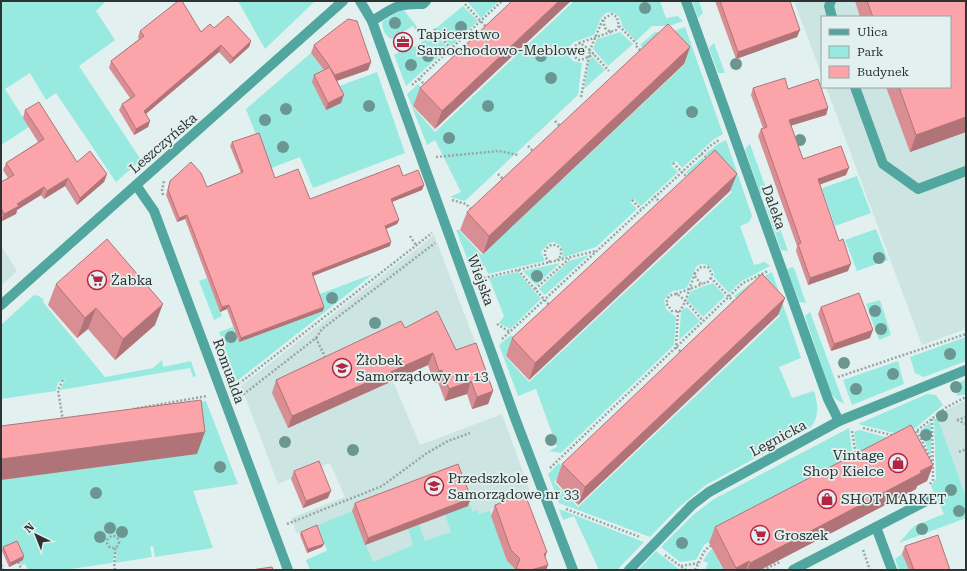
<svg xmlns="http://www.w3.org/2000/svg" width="967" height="571" viewBox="0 0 967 571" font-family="'Roboto Serif',serif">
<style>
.built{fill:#cde5e2}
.green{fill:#98eae1}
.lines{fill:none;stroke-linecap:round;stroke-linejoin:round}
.path{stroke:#9aa5a3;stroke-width:2.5;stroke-dasharray:2 2;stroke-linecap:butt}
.service{stroke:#51a79f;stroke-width:10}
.minor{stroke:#51a79f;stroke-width:10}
.tree{fill:#6b9793}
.wall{fill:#d88e93}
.shaded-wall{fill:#b07478}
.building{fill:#fba5ab;stroke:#b07478}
.labels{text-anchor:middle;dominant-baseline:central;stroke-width:3.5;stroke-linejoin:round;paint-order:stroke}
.poi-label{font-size:14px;fill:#2d3332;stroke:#e2f1ef;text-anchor:start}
.street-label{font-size:14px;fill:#2d3332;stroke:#e2f1ef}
</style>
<rect width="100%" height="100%" fill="#e2f1ef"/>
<g class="built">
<path d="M794,1h172v328l-44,16 -96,-258h124v-70h-128v59z"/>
<path d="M434,235l42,109 -83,37 27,64 82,-31 29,80 -52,20 21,56h-190l-4,-10 21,-10 -8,-24 -22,8 -6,-16 54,-21 -15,-34 -52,21 -37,-98z"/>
<path d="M1,246l16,25 -16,15z"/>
<path d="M966,400v107l-32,-87 12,-10z"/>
</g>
<g class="green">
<path d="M1,1h105l-10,10 19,29 -36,26 62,94 -25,22 -60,-89 -10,7 -16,-27 -25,16 24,38 -28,18z"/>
<path d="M238,1h77l-50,48z"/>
<path d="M467,1h32l-18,17z"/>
<path d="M574,1h86l6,17 12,-2 5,5 -13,5h-18l-16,15 -14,-15c-1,-10 -6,-15 -16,-13l-5,5 -7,17 -20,7 -5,5v9l4,5 9,2 -4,32 -113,106 -15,-4 11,-5 -26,-52 -8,5 -20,-51 11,-10 8,8 -14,14 23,26z"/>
<path d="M692,1h7l4,12 -5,5z"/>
<path d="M463,6l15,15 -27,25 -16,-17z"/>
<path d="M403,9l22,28 7,-6 16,17 -42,38 -12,-31 17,-11 3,3 9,-6 -10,-15 -22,13c-6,-4 -10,-10 -8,-18z"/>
<path d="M685,27l38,107 -10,6 -31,28 -6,-7 -5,4 7,7 -37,34 -7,-7 -4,3 7,7 -41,38 -34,11 1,-6 -3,-7 -6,-3 -5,1 -8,9 4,9 -57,13 -3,-8 -13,5 -16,-41h3l23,25 203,-191 -8,-9 -6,-23z"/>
<path d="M620,32l13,12 -25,22 -15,-17 4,-10z"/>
<path d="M655,32h8l-16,21 -7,-8z"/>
<path d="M714,43l11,30h-7l-9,-25z"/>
<path d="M311,53l16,21 7,14 43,-16 28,81 -92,35 -13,-31 -31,12 -23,-60z"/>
<path d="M593,57l12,13 -21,19 5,-30z"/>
<path d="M726,140l26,76 -3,6 -9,4 14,39 11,-3 5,4 -28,15 -13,12 -15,-16v-5c-5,-7 -11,-11 -18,-5l-9,21 -16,4 -7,8 2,9 10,8 -2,28 -113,108 -12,-2 8,-4 -21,-58 -18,7 -19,-51 12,-10 8,8 -14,13 24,26 203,-190 -23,-26 -15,14 -8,-8 16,-14 11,6 3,-3 -11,-7 13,-10z"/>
<path d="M750,144l18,50 -3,1 -5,-2 -15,-44z"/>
<path d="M857,176l14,37 -36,13 -13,-38z"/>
<path d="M771,202l17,49 -7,-1 -15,-43z"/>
<path d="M876,229l12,31 -31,11 -12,-31z"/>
<path d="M589,255l-44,40 -6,-6 30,-28z"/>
<path d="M560,263l-24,22 -13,-14z"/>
<path d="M792,267l2,1 12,35 -7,-1 -12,-33z"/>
<path d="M518,272l23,27 -31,30 -11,-6 5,-7 -15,-38z"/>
<path d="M772,272l29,86 -22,9 13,31 22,-7c4,14 6,25 -4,37l-104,57 -28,23 -28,29 -91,-34 -11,-29 11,-11 7,7 -12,12 24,25 202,-191 -24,-26 -15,14 -7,-8 17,-13 14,9 1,-3 -12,-8z"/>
<path d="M373,274l-136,107 -18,-49 14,-5 6,15 78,-47z"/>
<path d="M207,278l15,38 -8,4 -15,-39z"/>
<path d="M713,283l12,13 -22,21 -16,-17 4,-9z"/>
<path d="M34,295l5,1 5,4 -1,2 62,75 48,-9 9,-8 1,7 28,-6 5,15 -3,1 -3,-9 -130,22 5,-10h-2l-5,3 -2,8 -55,8v-74z"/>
<path d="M880,300l11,35 -12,5 -13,-36z"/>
<path d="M684,308h4l12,13 -21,19 2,-28z"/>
<path d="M810,312l34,92 -7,-4 -6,-6 -26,-78z"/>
<path d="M966,337v24l-42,16 -9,-4 -5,-16z"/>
<path d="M898,361l6,23 -52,21 -9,-25z"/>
<path d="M966,379v15l-8,2 -5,-10z"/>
<path d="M927,394l9,1 7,10 -37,31 -48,-12z"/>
<path d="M206,401l32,83 -45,7 20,57 -58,9 -2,-11 -3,1 2,10 -37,6 2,-11h-1l-4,11 -49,7h-35l-3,-6 -4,1 -2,-3 3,-2 -6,-15 -15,6v-71l173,-74z"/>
<path d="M946,410l2,7 -9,5 27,75v21l-67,25 15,-17 30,-12 -13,-28 5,-7 -2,-59z"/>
<path d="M931,422v34l-11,-25z"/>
<path d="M849,428l5,38 -147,77 -3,2 -8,15 -16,2 -19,-15 32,-32 21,-16z"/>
<path d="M859,430l42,11 -42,23 -5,-32z"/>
<path d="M470,505l3,7 5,-2 1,4 11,-4 17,51 9,9h-206l-4,-10 21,-9 -9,-26 34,-14 21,51 40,-17 -5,-16 11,-4 6,16 26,-9 -6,-17z"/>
<path d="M559,509l85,33 -27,28h-18l-25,-54 -11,4z"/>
<path d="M712,549l12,21h-19l3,-7 -5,-2 5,-8z"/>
<path d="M656,551l24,19h-42z"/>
<path d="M902,554l7,16h-10l-4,-11z"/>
</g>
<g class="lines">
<g class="path">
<path d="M465,4l22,24"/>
<path d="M603,20l2,8 5,4 6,-2 3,-4 -2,-9 -5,-3 -9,5 -13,31 19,21"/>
<path d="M619,26l18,18"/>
<path d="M434,29l23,27"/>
<path d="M579,43l32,-11"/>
<path d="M636,46l6,6"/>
<path d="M419,79l7,7"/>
<path d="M412,85l90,-84"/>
<path d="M581,97l9,-47 -10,-7 -8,5v6l6,6c6,0 11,-4 16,-6"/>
<path d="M555,121l6,6"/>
<path d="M528,146l6,6"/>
<path d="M701,154l8,5"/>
<path d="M436,157l63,-6 19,4"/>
<path d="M673,163l15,15"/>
<path d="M498,174l6,6"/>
<path d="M163,195l-1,-5 2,-9"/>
<path d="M654,196l7,7"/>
<path d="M452,200l14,4 6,6"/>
<path d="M632,200l9,9"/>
<path d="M410,236l6,9"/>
<path d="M550,262l-5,-5v-6c4,-8 12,-8 16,-1v6l-4,4"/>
<path d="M518,270l32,36"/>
<path d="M695,273l-10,29 -5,9h-8l-6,-8 3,-7c3,-1 6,-3 9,-1 6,3 20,20 25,26"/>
<path d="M711,278l-4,5h-7l-5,-7v-3l6,-6h7l4,7 -1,4 24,25"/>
<path d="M480,279l116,-28"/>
<path d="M535,289l34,-30"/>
<path d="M676,294l27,-10"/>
<path d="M678,311l-2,36 6,6"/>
<path d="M497,324l13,8"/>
<path d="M316,338l6,-9 113,-86"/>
<path d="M502,339l208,-193 9,-6"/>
<path d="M838,377l128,-43"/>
<path d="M63,380l-5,10 5,31"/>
<path d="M236,386l196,-153"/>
<path d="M240,397l76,-59 9,19"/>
<path d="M133,409l74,-13"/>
<path d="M957,420l9,4"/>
<path d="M957,420l9,-3"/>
<path d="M863,428l32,8"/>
<path d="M852,431l4,25"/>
<path d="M917,431l16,32"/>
<path d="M914,433l31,-25 21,-11"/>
<path d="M959,452l7,-3"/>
<path d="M550,468l193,-185 25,-12"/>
<path d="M930,484l3,-4 -1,-62"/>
<path d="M566,509l74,28"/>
<path d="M287,524l95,-38 45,-33 21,-12 22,-8"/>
<circle cx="113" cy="542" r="6"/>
<path d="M863,550l7,20"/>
<path d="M665,555l21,15"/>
<path d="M18,562l4,8"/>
<path d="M1,565l2,5"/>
<path d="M681,566l17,-3"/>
<path d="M115,570c-2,-8 1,-15 0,-22"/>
<path d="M695,570l10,-20 7,-5"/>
<path d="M763,570l17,-8"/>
</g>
<g class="service">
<path d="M831,1l-2,5 3,11"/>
<path d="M372,21c22,-13 24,-18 51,-17l3,-3"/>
<path d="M855,87l28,77 35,25 48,-18"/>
<path d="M793,570l137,-71"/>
</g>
<g class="minor">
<path d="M360,1l12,20 143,397 58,152"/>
<path d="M686,1l142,398 11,22"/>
<path d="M136,185l18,26 134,359"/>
<path d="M1,305l342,-304"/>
<path d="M876,527l16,43"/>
<path d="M629,570l63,-65 17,-13 130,-71 127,-51"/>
</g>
</g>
<g class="tree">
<circle cx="645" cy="8" r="6"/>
<circle cx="395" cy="23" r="6"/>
<circle cx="461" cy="27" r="6"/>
<circle cx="428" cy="56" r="6"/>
<circle cx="541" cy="56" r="6"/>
<circle cx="736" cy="64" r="6"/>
<circle cx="411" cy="65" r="6"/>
<circle cx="551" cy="78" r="6"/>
<circle cx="369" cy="106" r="6"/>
<circle cx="488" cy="106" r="6"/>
<circle cx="286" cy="109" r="6"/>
<circle cx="692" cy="112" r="6"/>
<circle cx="265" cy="120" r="6"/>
<circle cx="449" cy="138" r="6"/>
<circle cx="800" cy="140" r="6"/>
<circle cx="283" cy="147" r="6"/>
<circle cx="879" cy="258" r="6"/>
<circle cx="537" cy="276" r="6"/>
<circle cx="332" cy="298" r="6"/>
<circle cx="875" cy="311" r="6"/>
<circle cx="375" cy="323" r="6"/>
<circle cx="881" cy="329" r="6"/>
<circle cx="231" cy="337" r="6"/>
<circle cx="950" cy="354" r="6"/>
<circle cx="844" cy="363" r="6"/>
<circle cx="893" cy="374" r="6"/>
<circle cx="956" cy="387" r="6"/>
<circle cx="856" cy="389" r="6"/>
<circle cx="942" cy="416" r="6"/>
<circle cx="926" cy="435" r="6"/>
<circle cx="551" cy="440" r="6"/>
<circle cx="285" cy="442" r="6"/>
<circle cx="353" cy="450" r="6"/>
<circle cx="220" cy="467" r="6"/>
<circle cx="951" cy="490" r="6"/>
<circle cx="96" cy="493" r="6"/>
<circle cx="959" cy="511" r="6"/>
<circle cx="110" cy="528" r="6"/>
<circle cx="922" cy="529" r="6"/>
<circle cx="122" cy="532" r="6"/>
<circle cx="100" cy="537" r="6"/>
<circle cx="682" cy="543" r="6"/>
</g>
<g class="wall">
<path d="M512,1l-77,128 -22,-23 7,-18z"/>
<path d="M715,1h75l7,36 -61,22z"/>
<path d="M855,1h111v131l-56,20 -24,-65h64v-70h-90z"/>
<path d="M214,28l37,13 -2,6 -19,17 -11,-12 -73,62 4,7 -2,6 -14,8 -15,-25 3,-6 8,-6 -21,-30 2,-7 28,-22 -1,-2 2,-6 61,1z"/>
<path d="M314,45l57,17 -3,8 -31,11 4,22 -15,7 -14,-28 2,-7 10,-5 -13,-17z"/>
<path d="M690,47l-6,17 -201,190 -23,-24 7,-18z"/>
<path d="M753,88l35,1 40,19 -2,7 -35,10 12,34 43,16 -27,10 29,86 -40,14 -12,-34 1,-5 -39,-110 3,-7 2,-1 -12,-33z"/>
<path d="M25,110l52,52 30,12 -3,8 -27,23 -12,-19 -21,13 -3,-4 -24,15 -1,4 -14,7 -1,-1v-38l7,-4 -5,-8 3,-7 32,-21 -15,-24z"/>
<path d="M232,142l43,36 35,21 93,-23 21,9 -2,5 -30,12 7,18 -2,4 -11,5 4,17 -77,30 10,35 -84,31 -12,-33 -7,3 -35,-93 -8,3 -11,-27 4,-14 37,6 34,-14 -11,-27z"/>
<path d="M730,191l-201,189 -23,-24 6,-18z"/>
<path d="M56,284l99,41 -40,35 -27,-31 -11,9 -29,-33z"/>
<path d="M785,298l-7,17 -200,190 -22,-23 6,-18z"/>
<path d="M821,307l49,31 -39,13 -13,-37z"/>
<path d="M405,328l51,22 37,41 -5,13 -16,5 -5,-15 -22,7 -7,-19 -4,1 -6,-18 -140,63 -16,-35 4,-13z"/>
<path d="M933,465l-6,16 -10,5 -1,3 -156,81h-36l-15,-27 6,-16z"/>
<path d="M294,471l34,27 -25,10 -12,-29z"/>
<path d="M355,503l113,3 -103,39 -13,-34z"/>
<path d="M495,505l50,52 3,8 -2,5h-30l-9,-9 -16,-45z"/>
<path d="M301,532l23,12 -2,3 -15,6 -7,-18z"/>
<path d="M905,546l45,24h-41l-7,-16z"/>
<path d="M3,547l20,13 -14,7 -7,-16z"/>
</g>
<g class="shaded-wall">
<path d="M559,1h12l-136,128 7,-18z"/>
<path d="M800,30l-3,7 -61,22 2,-7z"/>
<path d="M251,41l-2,6 -19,17 3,-6z"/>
<path d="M221,45l-2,7 -77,65 2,-6z"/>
<path d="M690,47l-6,17 -201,190 6,-18z"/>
<path d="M371,62l-3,8 -35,12 2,-7z"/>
<path d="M344,95l-3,8 -15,7 2,-7z"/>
<path d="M828,108l-2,7 -39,12 2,-7z"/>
<path d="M966,117v15l-56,20 6,-17z"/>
<path d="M150,121l-2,6 -14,8 2,-6z"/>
<path d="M849,168l-3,7 -31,11 3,-7z"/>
<path d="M107,174l-3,8 -27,23 3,-7z"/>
<path d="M737,174l-7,17 -201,189 6,-17z"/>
<path d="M68,178l-3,8 -21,13 3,-8z"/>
<path d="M424,185l-2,5 -33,13 2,-4z"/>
<path d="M44,187l-3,8 -24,15 -1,4 -14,7 2,-7 13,-10z"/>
<path d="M187,215l-2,4 -8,3 2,-4z"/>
<path d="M399,220l-2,4 -14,6 2,-4z"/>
<path d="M391,242l-1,4 -80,31 2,-4z"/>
<path d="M851,264l-3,7 -40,14 2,-7z"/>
<path d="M785,298l-7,17 -200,190 7,-18z"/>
<path d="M163,304l-8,21 -40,35 8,-21z"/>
<path d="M229,305l-2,4 -7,3 2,-5z"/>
<path d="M324,307l-1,4 -84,31 2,-4z"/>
<path d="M96,308l-8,21 -11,9 8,-20z"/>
<path d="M873,330l-3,8 -39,13 3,-7z"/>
<path d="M433,353l-5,12 -140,63 4,-12z"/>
<path d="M442,370l-4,12 -4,1 5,-12z"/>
<path d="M471,381l-4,13 -22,7 4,-12z"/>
<path d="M493,391l-5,13 -16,5 5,-12z"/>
<path d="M205,432l-8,22 -196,26v-21z"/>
<path d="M933,465l-6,16 -10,5 -1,3 -156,81h-13l3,-7z"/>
<path d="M331,491l-3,7 -25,10 3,-7z"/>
<path d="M471,498l-3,8 -103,39 3,-7z"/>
<path d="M324,544l-2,3 -15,6 1,-4z"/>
<path d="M547,552l-4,11 1,-9z"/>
<path d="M24,556l-1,4 -14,7 1,-4z"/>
<path d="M749,561l-3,9h-11l1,-2z"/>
<path d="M548,565l-2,5h-15z"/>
</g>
<g class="building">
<path d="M178,1h4l19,31 9,-8 4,4 14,-12 23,25 -18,17 -12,-13 -77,66 6,10 -14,8 -14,-25 13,-8 -24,-35 33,-25 -4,-5z"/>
<path d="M512,1h47l-117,110 -22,-23z"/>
<path d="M720,1h70l10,29 -62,22z"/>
<path d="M867,1h99v116l-50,18 -17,-48h51v-70h-77z"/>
<path d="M348,19l9,2 14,41 -36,13 -5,-7 14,27 -16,8 -14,-28 16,-8 -16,-22z"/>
<path d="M668,24l22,23 -201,189 -22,-24z"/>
<path d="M785,78l3,11 30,-10 10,29 -39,12 14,39 38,-13 8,22 -31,11 21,62 4,-2 8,25 -41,14 -12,-34 3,-1 -40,-114 6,-2 -14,-39z"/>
<path d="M39,102l38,60 13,-11 17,23 -27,24 -12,-20 -21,13 -3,-4 -27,17 2,2 -15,8 -3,-6v-26l13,-7 -8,-12 38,-24 -19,-29z"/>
<path d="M259,133l16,45 23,-9 12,30 89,-34 4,11 15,-6 6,15 -33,14 8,21 -14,6 6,16 -79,31 12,34 -83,31 -12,-33 -7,2 -35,-92 -8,3 -11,-28 2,-9 21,-19 10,11 6,14 36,-15 -11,-30z"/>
<path d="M715,150l22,24 -202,189 -23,-25z"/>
<path d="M107,239l56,65 -40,35 -27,-31 -11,10 -29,-34z"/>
<path d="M762,274l23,24 -200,189 -23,-23z"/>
<path d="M859,293l14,37 -39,14 -13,-37z"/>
<path d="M437,311l19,39 20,-7 17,48 -16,6 -6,-16 -22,8 -7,-19 -3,1 -6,-18 -141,63 -16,-36 125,-59 4,7z"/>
<path d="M201,400l4,32 -204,27v-33z"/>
<path d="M911,425l22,40 -13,6 1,2 -171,90 -1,-2 -13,7 -21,-41z"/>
<path d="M319,461l12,30 -25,10 -12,-30z"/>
<path d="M458,464l13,34 -103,40 -13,-35z"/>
<path d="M525,494l22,58 -3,2 4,11 -17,5 -15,-1 4,-10 -9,-9 -16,-45z"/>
<path d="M317,525l7,19 -16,5 -7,-17z"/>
<path d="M938,535l12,35h-36l-9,-24z"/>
<path d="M17,541l7,15 -14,7 -7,-16z"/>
<path d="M272,567l1,3h-22z"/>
</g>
<defs>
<symbol id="office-ring" viewBox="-11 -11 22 22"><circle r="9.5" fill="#e2f1ef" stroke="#b52343" stroke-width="1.5"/><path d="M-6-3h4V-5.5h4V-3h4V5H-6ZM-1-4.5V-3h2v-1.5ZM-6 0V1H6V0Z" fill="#b52343"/></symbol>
<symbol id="supermarket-ring" viewBox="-11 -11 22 22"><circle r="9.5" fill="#e2f1ef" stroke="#b52343" stroke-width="1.5"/><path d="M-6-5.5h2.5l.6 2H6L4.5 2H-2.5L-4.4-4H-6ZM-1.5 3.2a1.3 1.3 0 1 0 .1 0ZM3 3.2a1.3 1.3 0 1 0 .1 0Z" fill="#b52343"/></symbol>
<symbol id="school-ring" viewBox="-11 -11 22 22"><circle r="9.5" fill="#e2f1ef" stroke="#b52343" stroke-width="1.5"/><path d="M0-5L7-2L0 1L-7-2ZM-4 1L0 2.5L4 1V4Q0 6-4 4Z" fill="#b52343"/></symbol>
<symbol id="shop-ring" viewBox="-11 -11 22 22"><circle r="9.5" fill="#e2f1ef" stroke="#b52343" stroke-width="1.5"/><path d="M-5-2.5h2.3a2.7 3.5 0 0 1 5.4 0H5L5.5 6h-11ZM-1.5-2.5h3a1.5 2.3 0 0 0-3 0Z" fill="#b52343"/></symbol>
</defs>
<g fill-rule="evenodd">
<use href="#office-ring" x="392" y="31" width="22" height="22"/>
<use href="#supermarket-ring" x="86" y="269" width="22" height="22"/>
<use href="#school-ring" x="331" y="357" width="22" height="22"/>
<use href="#shop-ring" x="887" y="452" width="22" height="22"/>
<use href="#school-ring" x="423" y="475" width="22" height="22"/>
<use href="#shop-ring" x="816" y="488" width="22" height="22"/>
<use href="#supermarket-ring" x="749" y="524" width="22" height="22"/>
</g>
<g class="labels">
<g class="poi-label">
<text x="417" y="34">Tapicerstwo<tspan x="417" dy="16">Samochodowo-Meblowe</tspan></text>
<text x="111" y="280">Żabka</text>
<text x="356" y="360">Żłobek<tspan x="356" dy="16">Samorządowy nr 13</tspan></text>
<text x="884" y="455" text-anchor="end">Vintage<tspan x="884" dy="16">Shop Kielce</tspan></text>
<text x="448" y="478">Przedszkole<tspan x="448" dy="16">Samorządowe nr 33</tspan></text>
<text x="841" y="499">SHOT MARKET</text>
<text x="774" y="535">Groszek</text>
</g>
<g class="street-label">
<text transform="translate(163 143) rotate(-41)">Leszczyńska</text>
<text transform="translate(774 207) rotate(70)">Daleka</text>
<text transform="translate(481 280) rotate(70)">Wiejska</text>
<text transform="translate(229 371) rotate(70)">Romualda</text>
<text transform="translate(778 438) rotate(-28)">Legnicka</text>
</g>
</g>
<rect width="967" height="571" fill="none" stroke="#2d3332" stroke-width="4"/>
<rect x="821" y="16" width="130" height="72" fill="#e2f1ef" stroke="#9aa5a3"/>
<rect x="829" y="29" width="20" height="6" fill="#51a79f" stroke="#9aa5a3"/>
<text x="857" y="36" font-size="12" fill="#2d3332">Ulica</text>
<rect x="829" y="46" width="20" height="12" fill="#98eae1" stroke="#9aa5a3"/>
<text x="857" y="56" font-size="12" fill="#2d3332">Park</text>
<rect x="829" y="66" width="20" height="12" fill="#fba5ab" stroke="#9aa5a3"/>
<text x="857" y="76" font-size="12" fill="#2d3332">Budynek</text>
<g transform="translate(36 535) rotate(317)" stroke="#e2f1ef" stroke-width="3" paint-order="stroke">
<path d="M0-3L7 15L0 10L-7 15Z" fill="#2d3332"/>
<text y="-6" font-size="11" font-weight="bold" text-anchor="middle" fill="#2d3332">N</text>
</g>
</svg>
